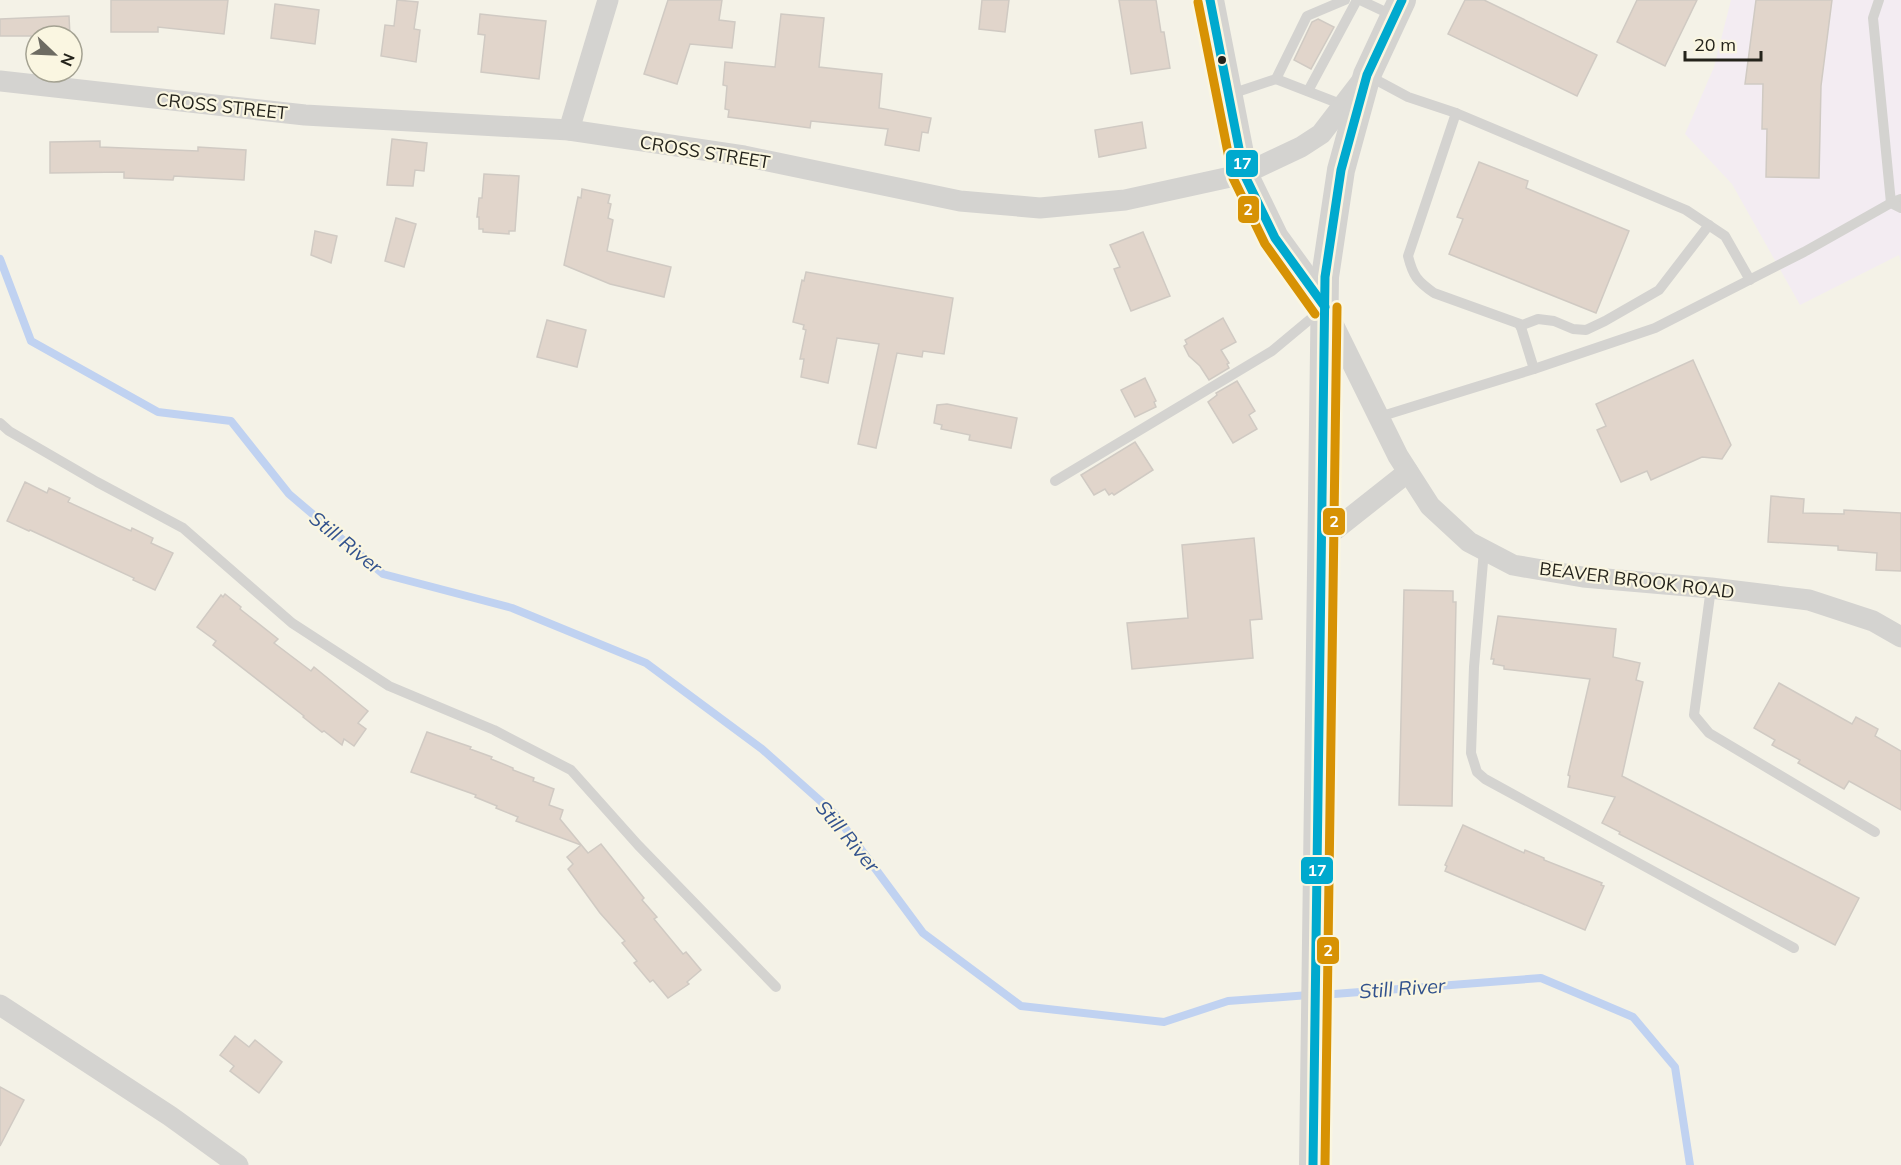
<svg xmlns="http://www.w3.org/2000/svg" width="1901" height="1165" viewBox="0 0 1901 1165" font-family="Mulish,sans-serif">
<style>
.industrial{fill:#f3ecf2}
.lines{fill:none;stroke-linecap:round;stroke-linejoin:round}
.stream{stroke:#c0d2f1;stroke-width:8}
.building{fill:#e1d5cb;stroke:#d0cac3;stroke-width:1.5}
.lane{stroke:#d4d3d0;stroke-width:10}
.street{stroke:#d4d3d0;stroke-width:21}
.secondary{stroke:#d4d3d0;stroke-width:28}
.bus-1-casing{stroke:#faf6e1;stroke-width:14}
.bus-2-casing{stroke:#faf6e1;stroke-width:14}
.bus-1{stroke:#00a9ce;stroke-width:9}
.bus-2{stroke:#d79204;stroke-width:9}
.bus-dot{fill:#24231b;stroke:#faf6e1;stroke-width:2}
.labels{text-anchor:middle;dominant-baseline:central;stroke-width:4.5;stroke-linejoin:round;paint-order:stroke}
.street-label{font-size:18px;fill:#24231b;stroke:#faf6e1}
.water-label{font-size:20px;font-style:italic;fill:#32528d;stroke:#faf6e1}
.line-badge{stroke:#faf6e1;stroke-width:2}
.badge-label{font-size:16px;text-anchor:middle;font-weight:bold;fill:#fff}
</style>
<rect width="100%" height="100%" fill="#f4f2e7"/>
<path class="industrial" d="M1731,0h170v263l-2,-8 -99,50 -68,-121 -47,-50 29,-67z"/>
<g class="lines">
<g class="stream">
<path d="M0,259l31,82 127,71 73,9 58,73 94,80 129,34 134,55 116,86 72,64 89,120 98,73 143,16 64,-21 81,-6"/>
<path d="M1321,995l220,-17 92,39 42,50 15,98"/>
</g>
</g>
<g class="building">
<path d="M111,0h117l-4,34 -66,-7v5h-47z"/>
<path d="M397,0l21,2 -4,27 6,1 -4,32 -35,-6 4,-31 9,1z"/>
<path d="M668,0h54l-3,20 16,2 -3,26 -42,-4 -13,40 -33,-10z"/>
<path d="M982,0h27l-4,32 -26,-3z"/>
<path d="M1119,0h37l5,32h3l6,36 -39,6z"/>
<path d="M1465,0h19l113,55 -20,41 -129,-62z"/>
<path d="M1637,0h60l-32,66 -48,-24z"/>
<path d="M1756,0h76l-11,86 -2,92 -53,-1 1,-48h-5l1,-45h-18z"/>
<path d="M275,4l44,6 -4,34 -44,-6z"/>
<path d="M480,14l66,7 -7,58 -58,-7 4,-37 -7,-1z"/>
<path d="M781,14l43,4 -5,49 63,7 -3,34 52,10 -3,15 -6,-1 -3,19 -34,-6 3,-16 -77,-8 -1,7 -82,-11 1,-7 -4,-1 2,-23 -4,-1 2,-23 50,5z"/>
<path d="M69,16l1,20h-70v-17z"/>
<path d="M1318,19l16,8 -23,42 -17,-9 18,-38z"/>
<path d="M1142,122l4,26 -47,9 -4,-27z"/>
<path d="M392,139l35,4 -3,28 -9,-1 -2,16 -26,-1z"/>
<path d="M100,141v6l98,4v-4l48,3 -2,30 -70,-4 -1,4 -49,-2v-6l-74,1v-31z"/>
<path d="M1479,162l49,19 -2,7 103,43 -33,82 -147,-59 14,-35 -6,-2z"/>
<path d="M484,174l35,2 -4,55h-6v3l-26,-2v-3h-4v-12h-2l2,-19h3z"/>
<path d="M582,189l28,6 -2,8 3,1 -3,14 5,2 -6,31 64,16 -7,30 -54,-13 -46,-19 14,-68 3,1z"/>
<path d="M396,218l20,6 -12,43 -19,-6z"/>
<path d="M315,231l22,5 -6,27 -20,-8z"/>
<path d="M1143,232l27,64 -39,15 -17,-42 6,-2 -10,-22z"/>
<path d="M806,272l147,26 -9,56 -21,-3 -1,6 -25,-4 -21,95 -18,-4 21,-100 -42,-6 -9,45 -27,-6 3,-18h-4l6,-29 -3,-1 1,-4 -11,-3 9,-42 2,1z"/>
<path d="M1223,318l13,24 -15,8 8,13 -2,1 2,4 -20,12 -9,-14 -11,-10 -5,-10 3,-2 -2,-4z"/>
<path d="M547,320l39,10 -9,37 -40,-10z"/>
<path d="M1693,360l38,85 -9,14 -20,-2 -51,23 -4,-9 -26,11 -24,-52 9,-4 -10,-22z"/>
<path d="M1145,378l11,23 -2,1 2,5 -21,10 -14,-27z"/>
<path d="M1237,381l18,30 -6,4 8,14 -24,14 -25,-41 9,-7 -1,-2z"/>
<path d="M947,404l70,14 -6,30 -42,-8 1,-5 -29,-6 1,-4 -8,-2 3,-18z"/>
<path d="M1135,442l18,28 -39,25 -2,-2 -3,2 -4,-6 -11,6 -13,-20z"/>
<path d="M25,482l22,11 2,-5 21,10 -2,4 63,29 1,-3 21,10 -2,5 22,10 -18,37 -22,-10 1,-2 -104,-48 -1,1 -22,-10z"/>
<path d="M1771,496l33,3 -1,14 41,1v-4l57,3v58l-25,-1 1,-17 -39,-3v-4l-70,-4z"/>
<path d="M1254,538l8,81 -12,1 3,38 -121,11 -5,-46 61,-5 -6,-73z"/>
<path d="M1404,590l49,1v11h3l-4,204 -53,-1z"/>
<path d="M225,594l16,13 -1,2 38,30 -4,4 37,28 3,-4 54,44 -10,12 8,6 -12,17 -10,-7 -2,6 -18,-14 -2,1 -19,-15 1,-1 -91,-71 3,-4 -19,-14 24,-32 2,2z"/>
<path d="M1498,616l118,13 -3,28 27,6 -4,17 7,2 -21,94 237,122 -24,47 -216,-111 1,-2 -18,-9 13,-26 -47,-10 2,-11 -2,-1 22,-96 -86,-10v-3l-11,-2 1,-5h-3z"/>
<path d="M1779,683l73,41 4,-7 22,12 -3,7 26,15v59l-52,-29 -5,8 -46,-26 2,-3 -28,-15 3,-5 -21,-12z"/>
<path d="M427,732l44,15 -1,2 22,8 -1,2 22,9v2l21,8 -1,3 21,8 -5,16 14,5 -3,9 28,34 13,-9 43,54 -2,2 15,17 -3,2 29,35 3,-2 15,18 -14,12 2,2 -21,14 -15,-18 -3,2 -16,-19 3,-2 -15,-18 3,-2 -25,-28 -32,-44 5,-5 -6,-7 14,-12 -65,-24 2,-4 -22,-9 1,-2 -22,-9 1,-2 -65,-23z"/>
<path d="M1463,825l61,28 1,-3 19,8v2l58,23 -1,2 3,1 -19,44 -140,-59 2,-5 -2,-1z"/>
<path d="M235,1036l14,11 6,-7 27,22 -23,31 -29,-22 4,-5 -14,-11z"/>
<path d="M0,1087l24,13 -24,46z"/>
</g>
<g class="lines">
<g class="lane">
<path d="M1360,0l34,16"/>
<path d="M1879,0l-6,18 18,185 10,-4"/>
<path d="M1367,75l41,22 48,16 230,97 39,26 25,44"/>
<path d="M1308,91l49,-91"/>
<path d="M1231,94l45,-15"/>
<path d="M1343,105l-67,-26 31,-63 38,-16"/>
<path d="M1456,113l-48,143c5,20 9,25 26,37l86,31 14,45"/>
<path d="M1520,326l18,-7 16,2 19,8 13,1 19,-9 54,-31 50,-65"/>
<path d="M1379,417l155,-48 121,-41 149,-76 87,-49 10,5"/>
<path d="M0,423l9,8 88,51 86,46 109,95 97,63 105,44 77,40 67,75 138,142"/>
<path d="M1055,481l217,-130 48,-40"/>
<path d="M1484,550l-10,117 -3,86 6,19 8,7 309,169"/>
<path d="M1711,588l-17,127 15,18 166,99"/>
</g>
<g class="street">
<path d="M0,81l305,34 264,15 175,26 216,45 80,7 85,-8 119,-26 57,-27 20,-13 40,-52"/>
<path d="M569,130l39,-130"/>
<path d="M1326,310l72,146 32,50 39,36 44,23 70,12 128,11 98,12 64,21 28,16"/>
<path d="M1322,540l86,-68"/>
<path d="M0,1005l170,111 68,49"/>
</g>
<g class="secondary">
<path d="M1210,0l34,174 31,64 50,69"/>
<path d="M1313,1165l12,-888 16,-107 26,-95 35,-75"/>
</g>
<defs>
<g id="bus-1">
<path d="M1210,0l34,174 31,64 50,69"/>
<path d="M1313,1165l12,-888 16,-107 26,-95 35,-75"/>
</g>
<g id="bus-2">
<path d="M1198,2l35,176 32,66 50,70"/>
<path d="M1325,1165l12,-858"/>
</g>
</defs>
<use href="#bus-1" class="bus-1-casing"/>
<use href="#bus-2" class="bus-2-casing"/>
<use href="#bus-1" class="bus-1"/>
<use href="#bus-2" class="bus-2"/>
</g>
<circle class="bus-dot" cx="1222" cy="60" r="5"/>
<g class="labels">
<g class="street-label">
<text transform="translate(222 106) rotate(6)">CROSS STREET</text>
<text transform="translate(705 152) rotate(9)">CROSS STREET</text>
<text transform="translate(1637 580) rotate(7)">BEAVER BROOK ROAD</text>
</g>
<g class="water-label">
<text transform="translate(346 542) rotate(39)">Still River</text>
<text transform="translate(848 836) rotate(50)">Still River</text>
<text transform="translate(1402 988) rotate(-4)">Still River</text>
</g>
</g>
<g class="line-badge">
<rect x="1225" y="149" width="34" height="29" rx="6" fill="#00a9ce"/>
<rect x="1237" y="195" width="23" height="29" rx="6" fill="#d79204"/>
<rect x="1322" y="507" width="24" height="29" rx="6" fill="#d79204"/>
<rect x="1300" y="856" width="34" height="29" rx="6" fill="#00a9ce"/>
<rect x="1316" y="936" width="24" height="29" rx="6" fill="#d79204"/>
</g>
<g class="badge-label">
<text x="1242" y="169">17</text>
<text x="1248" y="215">2</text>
<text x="1334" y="527">2</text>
<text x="1317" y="876">17</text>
<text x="1328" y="956">2</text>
</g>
<g transform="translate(54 54) rotate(113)"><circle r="28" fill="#faf6e1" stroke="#a4a292" stroke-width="1.5"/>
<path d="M0-4.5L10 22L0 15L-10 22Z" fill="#6d6b62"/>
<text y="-9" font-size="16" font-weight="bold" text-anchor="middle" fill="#24231b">N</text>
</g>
<path d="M1685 51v9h76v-9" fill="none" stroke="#24231b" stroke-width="3"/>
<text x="1694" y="51" font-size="18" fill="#24231b" stroke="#faf6e1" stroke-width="4.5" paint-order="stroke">20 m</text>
</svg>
